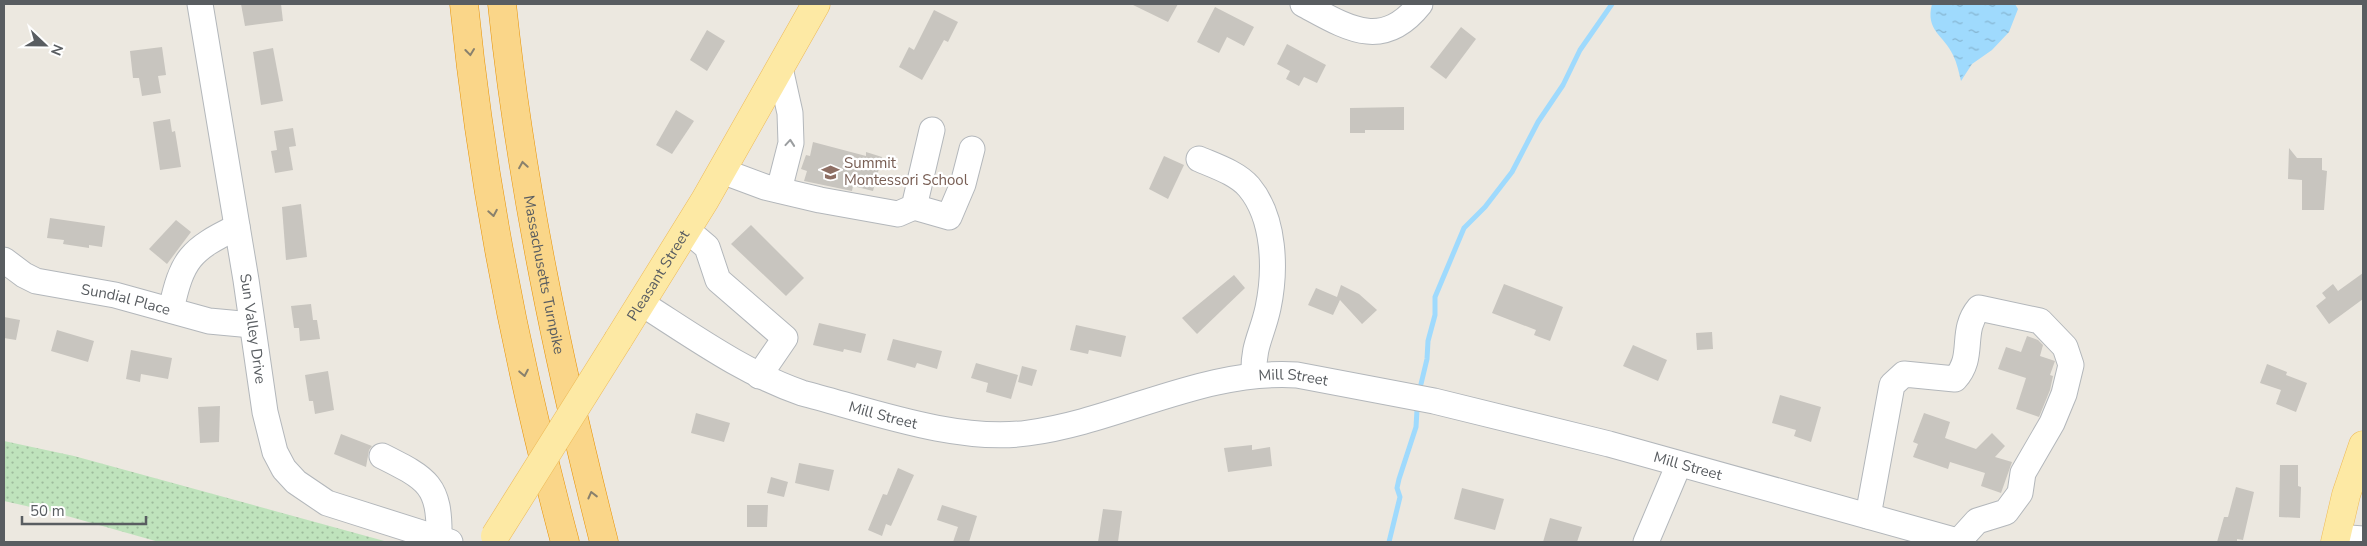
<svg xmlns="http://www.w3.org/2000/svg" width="2367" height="546" viewBox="0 0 2367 546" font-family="'Nunito Sans',sans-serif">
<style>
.park{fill:url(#park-dots)}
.water{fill:url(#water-ripples)}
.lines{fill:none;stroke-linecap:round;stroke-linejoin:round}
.stream{stroke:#9fdafd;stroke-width:5}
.building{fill:#c8c5bf}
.minor-casing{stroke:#b3b7bb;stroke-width:27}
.major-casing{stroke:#eeba57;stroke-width:29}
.highway-casing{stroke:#e79205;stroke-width:29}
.minor{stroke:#fff;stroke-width:25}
.major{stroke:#fde9a4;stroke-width:28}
.highway{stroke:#fad689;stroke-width:28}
.major-bridge-casing{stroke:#eeba57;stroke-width:29;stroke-linecap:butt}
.major-bridge{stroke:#fde9a4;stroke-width:28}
.oneway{stroke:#89816d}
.oneway2{stroke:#9b9ea0}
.labels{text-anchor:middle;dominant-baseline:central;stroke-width:4.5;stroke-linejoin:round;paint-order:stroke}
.education-label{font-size:15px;fill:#785e54;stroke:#fff;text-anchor:start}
.street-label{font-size:15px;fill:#595d61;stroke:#fff}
</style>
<defs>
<pattern id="park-dots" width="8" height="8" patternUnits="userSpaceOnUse" patternTransform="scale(1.25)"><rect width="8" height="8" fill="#bfe3bc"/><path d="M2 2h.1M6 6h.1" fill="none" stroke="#9ebb9c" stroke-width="1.8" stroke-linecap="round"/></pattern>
<pattern id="water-ripples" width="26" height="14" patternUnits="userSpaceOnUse" patternTransform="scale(1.25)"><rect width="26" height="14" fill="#9fdafd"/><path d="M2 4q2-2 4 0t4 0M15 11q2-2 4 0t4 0" fill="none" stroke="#85b4d0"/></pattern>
</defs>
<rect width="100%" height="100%" fill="#ece8e0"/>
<path class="park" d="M4,441l70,15 314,86h-229l-106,-30 -49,-11z"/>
<path class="water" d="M1932,4h83l3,5 -9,23 -17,18 -20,14 -11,17c-2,-8 -4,-18 -8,-26 -9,-20 -28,-24 -21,-51z"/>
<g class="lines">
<g class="stream">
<path d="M1421,384l6,-25 1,-18 7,-26v-18l29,-69 21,-21 27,-35 26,-50 25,-37 17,-35 32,-46"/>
<path d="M1389,542l11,-45 -3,-9 2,-9 17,-52 1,-17"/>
</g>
</g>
<g class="building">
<path d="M241,4h40l2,17 -38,5z"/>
<path d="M1131,4h47l-10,18z"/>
<path d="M1215,7l39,20 -10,19 -17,-9 -8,16 -22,-11z"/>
<path d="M934,10l24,12 -10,20 -4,-2 -22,40 -23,-13 10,-20 5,3z"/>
<path d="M1461,27l15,12 -30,40 -16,-12z"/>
<path d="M707,30l18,11 -18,30 -17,-11z"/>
<path d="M1287,44l39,21 -9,18 -13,-6 -5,9 -13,-7 4,-8 -13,-7z"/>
<path d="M162,47l4,28 -8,1 3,17 -19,3 -3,-18h-6l-3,-27z"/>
<path d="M273,48l10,53 -22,4 -8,-53z"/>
<path d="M1404,107v23h-39v3h-15v-25z"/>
<path d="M676,110l18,11 -22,33 -16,-9z"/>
<path d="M170,119l2,13 3,-1 6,36 -21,3 -7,-48z"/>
<path d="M293,128l3,18 -7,1 4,23 -18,3 -4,-22 6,-1 -3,-19z"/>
<path d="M813,142l53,14v-4l16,5 -9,34 -20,-5 -1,5 -48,-10 3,-10 -6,-2 5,-14 4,1z"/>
<path d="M2289,148l8,10h25v12l5,1 -3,39h-22v-30l-14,-1z"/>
<path d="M1164,156l20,9 -16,34 -19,-10z"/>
<path d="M301,204l6,53 -21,3 -4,-53z"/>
<path d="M50,218l55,8 -3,21 -13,-2v3l-26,-4 1,-4 -17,-2z"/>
<path d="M176,220l15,12 -24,32 -18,-15z"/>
<path d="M751,225l53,53 -18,18 -55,-52z"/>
<path d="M2363,273v26l-34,25 -13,-18 10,-8 -4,-5 11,-9 5,7z"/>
<path d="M1234,275l11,13 -48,46 -15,-16z"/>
<path d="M1504,284l59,23 -13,34 -16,-6 2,-5 -44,-17z"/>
<path d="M1341,285l18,9 18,16 -15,14 -22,-24 -7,15 -25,-10 8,-17 21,9z"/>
<path d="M311,304l2,16h4l3,19 -20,2 -1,-13h-5l-3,-22z"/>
<path d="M4,317l16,3 -4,20 -12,-2z"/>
<path d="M819,323l47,11 -5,19 -17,-4 -1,3 -30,-7z"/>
<path d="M1076,325l50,11 -5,21 -32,-7 -1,4 -18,-4z"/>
<path d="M57,330l37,11 -6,21 -37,-11z"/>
<path d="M1712,332l1,17 -16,1 -1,-17z"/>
<path d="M2027,336l11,4 5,5 -3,11 15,5 -5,14 3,1 -3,14 -11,27 -23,-8 10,-31 -28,-9 8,-22 15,5z"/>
<path d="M893,339l49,12 -5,18 -20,-6 -2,5 -28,-8z"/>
<path d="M1633,345l34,15 -9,21 -35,-15z"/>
<path d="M131,350l41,8 -4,21 -27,-5 -1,8 -14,-3z"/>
<path d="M976,363l42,12 -7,24 -25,-7 2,-9 -17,-5z"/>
<path d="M2267,364l20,8 -1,3 21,8 -11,29 -20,-8 5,-14 -21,-7z"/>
<path d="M1022,366l15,4 -5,16 -14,-4z"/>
<path d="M328,371l6,39 -19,4 -2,-13h-4l-4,-26z"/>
<path d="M1780,395l41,12 -10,35 -17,-6 2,-6 -24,-7z"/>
<path d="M220,406l-1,36 -19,1 -2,-36z"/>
<path d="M696,413l34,10 -6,19 -33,-9z"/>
<path d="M1924,413l26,9 -5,16 31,11 16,-16 13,13 -10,11 17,5 -11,31 -20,-7 4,-13 -35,-11 -2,7 -35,-12 5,-13 -5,-2z"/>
<path d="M341,434l31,12 -3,4 -3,17 -32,-13z"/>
<path d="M1252,445v5l18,-3 2,19 -44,6 -4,-24z"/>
<path d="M799,463l35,7 -5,21 -34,-8z"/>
<path d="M2280,465h18v21l3,1 -1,31 -21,-1z"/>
<path d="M898,468l16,7 -23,51 -5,-2 -4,12 -14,-6 15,-36 4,1z"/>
<path d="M771,477l17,5 -4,15 -17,-4z"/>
<path d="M2236,487l18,5 -11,48 -6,-1v3h-20l7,-25h4z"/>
<path d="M1462,488l42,11 -9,31 -41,-11z"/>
<path d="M747,505h21l-1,22h-20z"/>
<path d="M942,505l35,11 -8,26h-16l5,-15 -21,-7z"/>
<path d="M1103,509l19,2 -4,31h-20z"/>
<path d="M1550,518l32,9 -5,15h-34z"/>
</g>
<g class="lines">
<defs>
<g id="minor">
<path id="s1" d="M200,4l46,276 19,132 10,40 9,17 12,13 31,21 123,39"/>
<path d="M1303,4c43,23 79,48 117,0"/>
<path d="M1199,159c16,7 38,14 50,28 26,31 27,83 19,121 -6,28 -15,36 -14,67"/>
<path d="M722,171l43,16 55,13 78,14 16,-7 18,-77"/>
<path d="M779,190l12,-47 -1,-30 -10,-45"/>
<path d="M914,207l35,10 14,-33 9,-35"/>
<path d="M687,230l20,17 11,33 67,58 -26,38"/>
<path id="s2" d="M4,260l20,15 12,6 79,14 94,26 43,4"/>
<path id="s3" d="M641,303c52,33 103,70 161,90 69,18 156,50 226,40 91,-12 175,-64 269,-58l137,26 175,43 352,98"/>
<path d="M171,310c11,-51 19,-60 66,-83"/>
<path d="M382,456c46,23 58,29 57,82"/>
<path d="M1868,516l24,-131 12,-11 51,5c21,-23 4,-47 24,-71l61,13 25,26 6,18 -7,29 -12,29 -29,50 -3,20 -14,19 -29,9 -19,21"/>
<path d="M2336,537l27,2"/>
<path d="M1646,542l33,-78"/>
</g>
<g id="major">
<path id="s4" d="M618,340l87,-140 111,-196"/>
<path d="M2335,542l11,-47 17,-50"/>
</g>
<g id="highway">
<path d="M464,4c18,181 54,362 101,538"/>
<path id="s5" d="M502,4c19,182 57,361 102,538"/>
</g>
</defs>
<use href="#minor" class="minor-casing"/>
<use href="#major" class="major-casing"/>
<use href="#highway" class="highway-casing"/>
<use href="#minor" class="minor"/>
<use href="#major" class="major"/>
<use href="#highway" class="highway"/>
<defs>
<path id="major-bridge" d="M495,536l123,-196"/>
</defs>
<use href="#major-bridge" class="major-bridge-casing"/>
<use href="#major-bridge" class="major-bridge"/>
</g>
<defs><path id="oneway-chevron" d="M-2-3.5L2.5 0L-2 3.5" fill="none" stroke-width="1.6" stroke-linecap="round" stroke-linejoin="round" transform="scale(1.25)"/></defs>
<g class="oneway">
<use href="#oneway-chevron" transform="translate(470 52) rotate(83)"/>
<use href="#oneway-chevron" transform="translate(523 165) rotate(-99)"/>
<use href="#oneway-chevron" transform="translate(493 213) rotate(80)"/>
<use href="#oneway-chevron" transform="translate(524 373) rotate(79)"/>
<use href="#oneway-chevron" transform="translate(592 495) rotate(-104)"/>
</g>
<use class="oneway2" href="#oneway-chevron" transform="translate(790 143) rotate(-85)"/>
<defs>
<symbol id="school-bare" viewBox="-9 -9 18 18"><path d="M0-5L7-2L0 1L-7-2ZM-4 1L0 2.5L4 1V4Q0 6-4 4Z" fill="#8d6e63" stroke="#fff" stroke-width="2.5" paint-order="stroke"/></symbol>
</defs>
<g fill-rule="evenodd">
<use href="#school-bare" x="818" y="160" width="25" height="25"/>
</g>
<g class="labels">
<g class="education-label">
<text x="844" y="163">Summit<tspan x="844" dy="17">Montessori School</tspan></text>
</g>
<g class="street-label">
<text stroke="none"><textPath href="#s5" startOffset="274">Massachusetts Turnpike</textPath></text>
<text stroke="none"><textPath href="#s4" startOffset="76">Pleasant Street</textPath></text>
<text stroke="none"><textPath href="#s2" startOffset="130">Sundial Place</textPath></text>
<text stroke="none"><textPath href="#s1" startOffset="329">Sun Valley Drive</textPath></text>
<text stroke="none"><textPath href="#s3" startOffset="689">Mill Street</textPath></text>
<text stroke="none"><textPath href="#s3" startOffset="269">Mill Street</textPath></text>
<text stroke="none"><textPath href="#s3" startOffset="1094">Mill Street</textPath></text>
</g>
</g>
<rect width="2367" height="546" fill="none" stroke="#595d61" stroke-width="10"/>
<g transform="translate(45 45) rotate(112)" stroke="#ffffff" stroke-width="4" paint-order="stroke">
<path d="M0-4L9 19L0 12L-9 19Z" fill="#595d61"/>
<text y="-8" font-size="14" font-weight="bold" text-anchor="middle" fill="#595d61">N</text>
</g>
<path d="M22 516v8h124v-8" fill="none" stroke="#595d61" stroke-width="2.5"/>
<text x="30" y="516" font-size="15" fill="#595d61" stroke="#ffffff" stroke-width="4" paint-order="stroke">50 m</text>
</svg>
